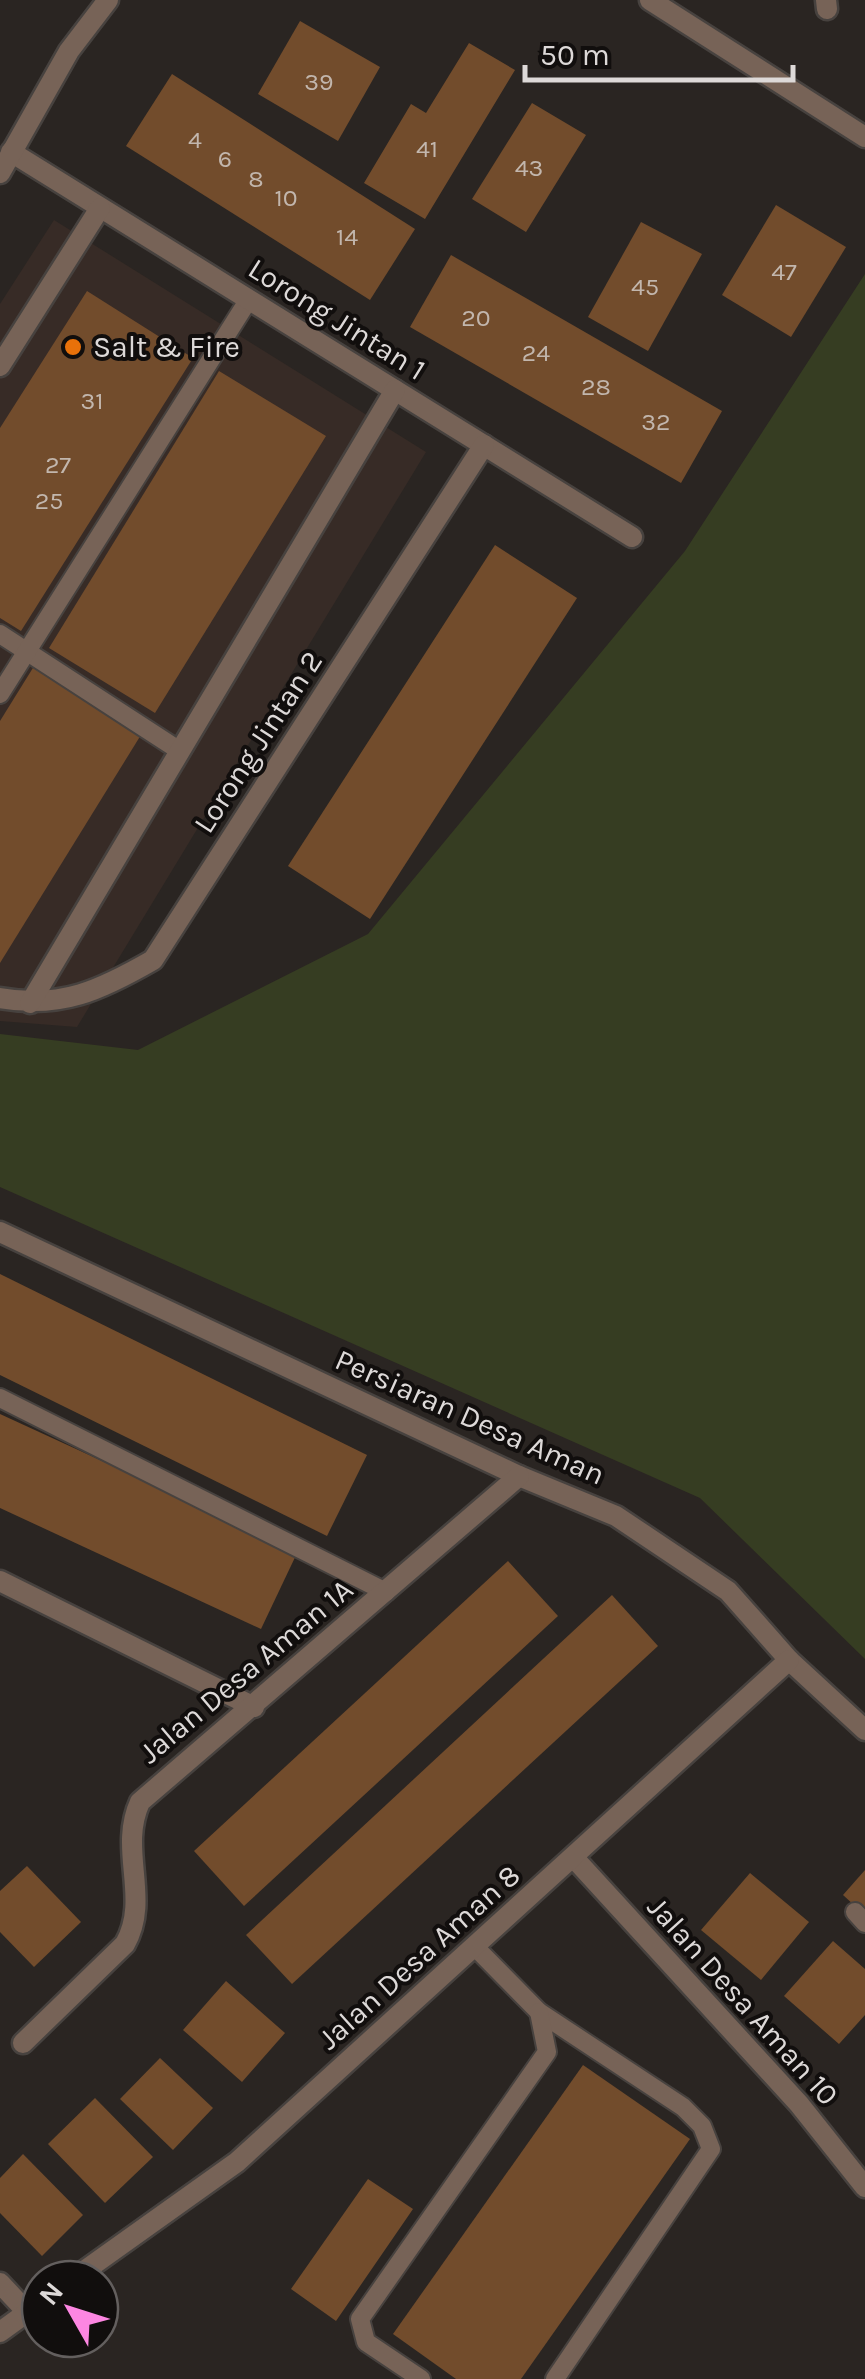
<svg xmlns="http://www.w3.org/2000/svg" width="865" height="2379" viewBox="0 0 865 2379" font-family="Karla,sans-serif">
<style>
.built{fill:#372b26}
.green{fill:#363d22}
.building{fill:#724c2c}
.lines{fill:none;stroke-linecap:round;stroke-linejoin:round}
.service-casing{stroke:#47423f;stroke-width:22}
.minor-casing{stroke:#47423f;stroke-width:25}
.tertiary-casing{stroke:#47423f;stroke-width:25}
.service{stroke:#776357;stroke-width:18}
.minor{stroke:#776357;stroke-width:20}
.tertiary{stroke:#776357;stroke-width:20}
.food-dot{fill:#e8710a;stroke:#110e0d;stroke-width:4}
.labels{text-anchor:middle;dominant-baseline:central;stroke-width:8;stroke-linejoin:round;paint-order:stroke}
.number-label{font-size:25px;fill:#c2b6ad}
.street-label{font-size:30px;fill:#ddd9d8;stroke:#110e0d}
.poi-label{font-size:30px;fill:#ddd9d8;stroke:#110e0d;text-anchor:start}
</style>
<rect width="100%" height="100%" fill="#2a2522"/>
<path class="built" d="M54,220l372,232 -349,575 -77,-6v-717z"/>
<path class="green" d="M865,274v1385l-165,-161 -700,-311v-153l138,16 230,-116 317,-383z"/>
<g class="building">
<path d="M300,21l80,46 -42,74 -80,-47z"/>
<path d="M469,43l46,27 -90,149 -61,-36 47,-79 15,9z"/>
<path d="M172,74l243,155 -45,71 -244,-154z"/>
<path d="M532,103l54,32 -60,97 -54,-33z"/>
<path d="M776,205l70,42 -55,90 -69,-42z"/>
<path d="M641,222l61,32 -54,97 -60,-34z"/>
<path d="M451,255l271,156 -41,72 -271,-156z"/>
<path d="M87,291l106,67 -172,273 -21,-13v-190z"/>
<path d="M219,371l107,65 -171,277 -106,-65z"/>
<path d="M495,545l82,53 -207,321 -82,-53z"/>
<path d="M36,663l108,67 -144,233v-242z"/>
<path d="M0,1274l367,181 -40,81 -327,-161z"/>
<path d="M0,1414l298,137 -37,78 -261,-121z"/>
<path d="M508,1561l50,55 -314,290 -50,-55z"/>
<path d="M612,1595l46,51 -366,338 -46,-49z"/>
<path d="M27,1866l54,56 -47,45 -34,-35v-41z"/>
<path d="M865,1870v45l-22,-20z"/>
<path d="M750,1873l59,49 -48,58 -60,-50z"/>
<path d="M833,1941l32,28v46l-26,29 -55,-48z"/>
<path d="M226,1981l59,52 -43,49 -59,-52z"/>
<path d="M160,2058l53,50 -40,42 -53,-51z"/>
<path d="M583,2065l107,74 -169,240h-65l-63,-45z"/>
<path d="M95,2098l58,59 -48,46 -57,-59z"/>
<path d="M23,2154l60,61 -41,41 -42,-43v-35z"/>
<path d="M368,2179l45,30 -77,112 -45,-32z"/>
</g>
<g class="lines">
<defs>
<g id="service">
<path d="M0,634l180,117"/>
<path d="M0,694l249,-395"/>
<path d="M0,1398l386,194"/>
<path d="M855,1912l10,11"/>
<path d="M475,1947l64,65 144,95 19,19 9,23 -156,230"/>
<path d="M421,2379l-55,-37 -6,-23 187,-267 -8,-40"/>
</g>
<g id="minor">
<path d="M826,0l1,9"/>
<path d="M11,152l621,385"/>
<path d="M0,366l100,-158"/>
<path d="M0,998c61,11 101,-8 153,-38l331,-515"/>
<path d="M30,1003l365,-613"/>
<path d="M0,1232l519,244 97,40 112,75 61,69 76,70"/>
<path d="M0,1581l254,126"/>
<path d="M574,1858l225,246 66,83"/>
<path d="M23,2043l102,-99c26,-46 -7,-94 15,-142l379,-326"/>
<path d="M73,2279l164,-117 552,-502"/>
<path d="M0,2283l27,29"/>
<path d="M0,2332l40,-29"/>
</g>
<g id="tertiary">
<path d="M650,0l215,137"/>
<path d="M0,173l69,-122 39,-51"/>
</g>
</defs>
<use href="#service" class="service-casing"/>
<use href="#minor" class="minor-casing"/>
<use href="#tertiary" class="tertiary-casing"/>
<use href="#service" class="service"/>
<use href="#minor" class="minor"/>
<use href="#tertiary" class="tertiary"/>
</g>
<circle class="food-dot" cx="73" cy="347" r="10"/>
<g class="labels">
<g class="number-label">
<text x="319" y="81">39</text>
<text x="195" y="139">4</text>
<text x="427" y="148">41</text>
<text x="225" y="158">6</text>
<text x="529" y="167">43</text>
<text x="256" y="178">8</text>
<text x="286" y="197">10</text>
<text x="347" y="236">14</text>
<text x="784" y="271">47</text>
<text x="645" y="286">45</text>
<text x="476" y="317">20</text>
<text x="536" y="352">24</text>
<text x="596" y="386">28</text>
<text x="92" y="400">31</text>
<text x="656" y="421">32</text>
<text x="58" y="464">27</text>
<text x="49" y="500">25</text>
</g>
<g class="street-label">
<text transform="translate(337 319) rotate(32)">Lorong Jintan 1</text>
<text transform="translate(258 742) rotate(-57)">Lorong Jintan 2</text>
<text transform="translate(470 1417) rotate(24)">Persiaran Desa Aman</text>
<text transform="translate(246 1671) rotate(-40)">Jalan Desa Aman 1A</text>
<text transform="translate(419 1957) rotate(-42)">Jalan Desa Aman 8</text>
<text transform="translate(743 2001) rotate(48)">Jalan Desa Aman 10</text>
</g>
<g class="poi-label">
<text x="93" y="347">Salt &amp; Fire</text>
</g>
</g>
<g transform="translate(70 2309) rotate(309)"><circle r="48" fill="#110e0d" stroke="#635f5e" stroke-width="2.5"/>
<path d="M0-8L18 38L0 25L-18 38Z" fill="#fd86e2"/>
<text y="-15" font-size="28" font-weight="bold" text-anchor="middle" fill="#ddd9d8">N</text>
</g>
<path d="M525 65v15h268v-15" fill="none" stroke="#ddd9d8" stroke-width="5"/>
<text x="540" y="65" font-size="30" fill="#ddd9d8" stroke="#110e0d" stroke-width="8" paint-order="stroke">50 m</text>
</svg>
